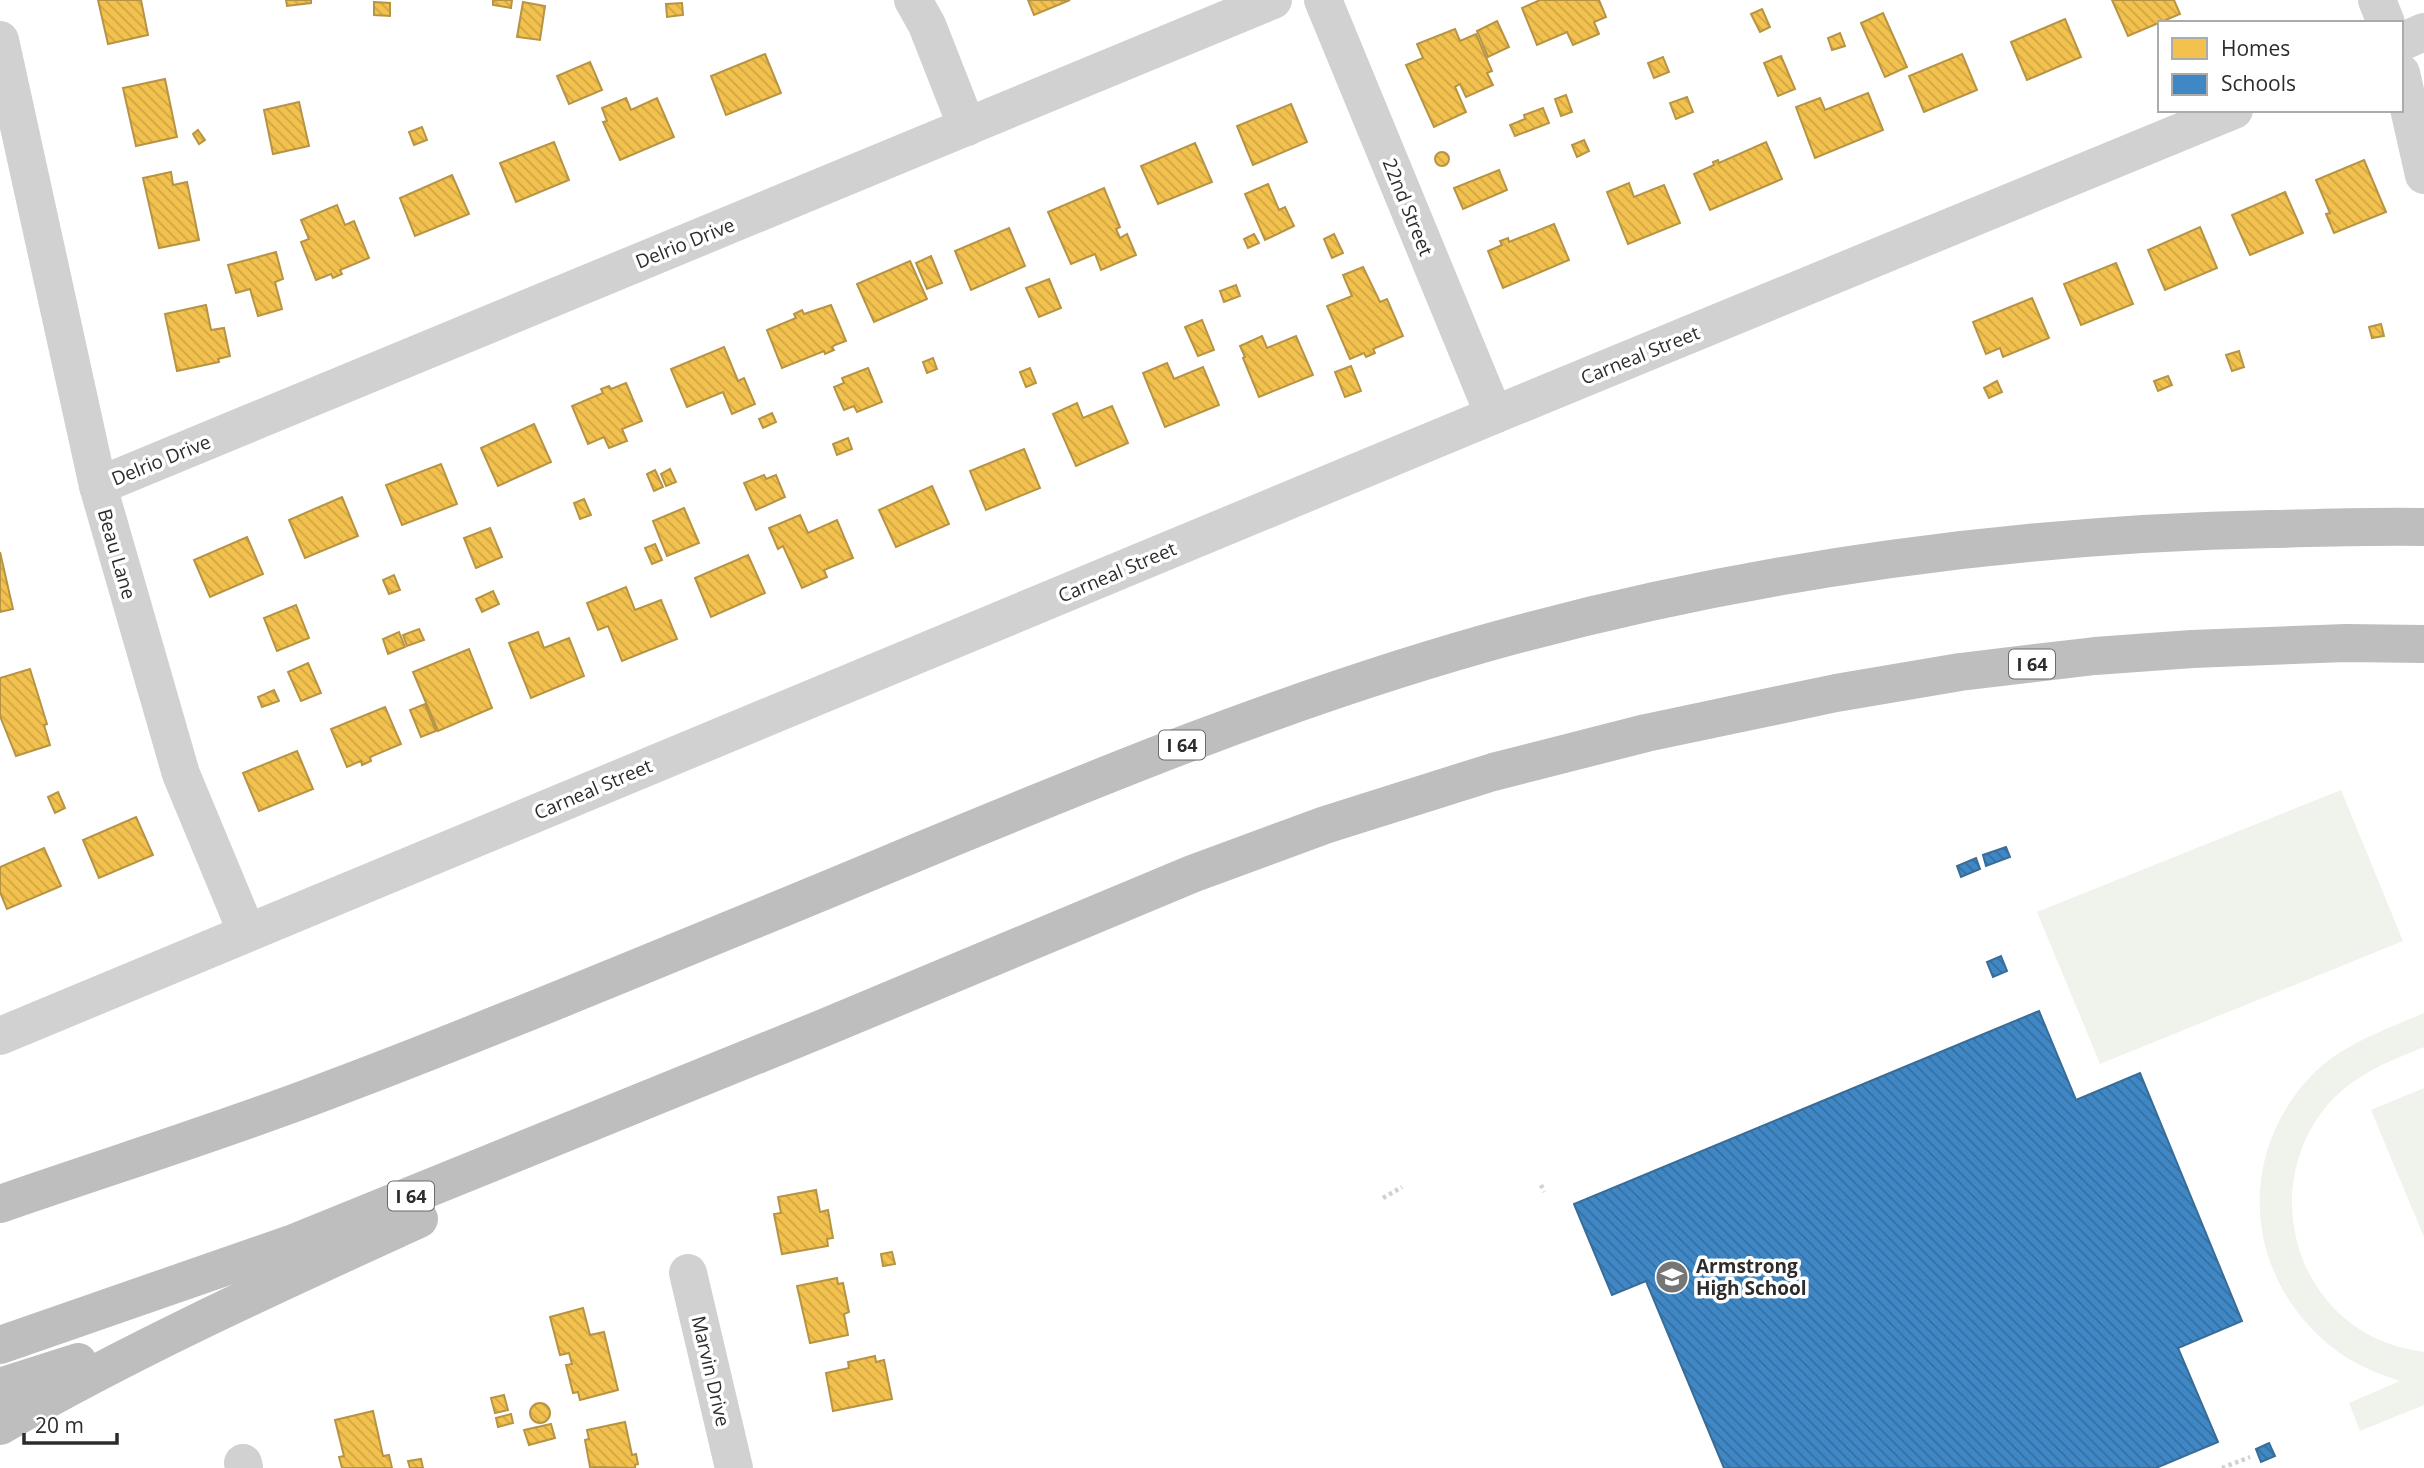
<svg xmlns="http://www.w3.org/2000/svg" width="2424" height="1468" viewBox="0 0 2424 1468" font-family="'Open Sans',sans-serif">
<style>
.pitch{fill:#f0f3eb}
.homes{fill:url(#homes-back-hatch);stroke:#b79444;stroke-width:2}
.schools{fill:url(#schools-back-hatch);stroke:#396c97;stroke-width:2}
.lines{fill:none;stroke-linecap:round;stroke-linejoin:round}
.path{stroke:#d1d1d1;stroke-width:4.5;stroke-dasharray:3.5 3.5;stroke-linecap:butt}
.minor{stroke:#d1d1d1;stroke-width:38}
.highway{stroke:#bebebe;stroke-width:38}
.labels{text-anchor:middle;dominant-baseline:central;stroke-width:7;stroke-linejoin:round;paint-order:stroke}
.shield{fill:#fff;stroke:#6b6b6b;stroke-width:2}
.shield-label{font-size:18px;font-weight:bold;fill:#2c2c2c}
.street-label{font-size:19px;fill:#2c2c2c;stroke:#fff}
.poi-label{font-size:19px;font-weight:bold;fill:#2c2c2c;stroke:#fff;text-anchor:start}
</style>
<defs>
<pattern id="homes-back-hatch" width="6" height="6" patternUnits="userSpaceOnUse" patternTransform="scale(1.75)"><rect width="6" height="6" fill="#f2c14e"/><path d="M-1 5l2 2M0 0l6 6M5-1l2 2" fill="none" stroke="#d0a644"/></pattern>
<pattern id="schools-back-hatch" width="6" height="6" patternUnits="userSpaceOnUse" patternTransform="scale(1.75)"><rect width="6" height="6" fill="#3f88c5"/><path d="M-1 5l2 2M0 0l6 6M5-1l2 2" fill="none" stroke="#356fa0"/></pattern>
</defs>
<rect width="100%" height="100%" fill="#fff"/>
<g class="pitch">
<path d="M2341,790l62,151 -303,123 -63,-152z"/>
<path d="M2424,1013v34c-39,16 -76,30 -102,65 -55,73 -32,183 51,225 16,8 33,12 51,15v53l-64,26 -11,-28 51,-22c-24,-8 -47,-17 -67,-33 -88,-69 -99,-192 -21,-273 30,-31 73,-45 112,-62z"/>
<path d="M2424,1088v149l-53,-127z"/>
</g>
<g class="homes">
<path d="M98,0h43l7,35 -40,9z"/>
<path d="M286,0h25v3l-24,3z"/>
<path d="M493,0h19l-1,8 -18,-3z"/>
<path d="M1028,0h42l-36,15z"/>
<path d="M1540,0h59l7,17 -12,5 5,12 -26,11 -6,-13 -30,13 -15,-37z"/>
<path d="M2112,0h62l6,14 -52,22z"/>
<path d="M374,2l16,1v13l-16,-1z"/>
<path d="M523,2l22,4 -5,34 -23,-3z"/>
<path d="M682,3l1,12 -16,2 -1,-13z"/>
<path d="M1762,9l8,18 -10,5 -9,-18z"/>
<path d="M1883,13l24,54 -22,10 -24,-54z"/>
<path d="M2065,19l16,38 -54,23 -16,-38z"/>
<path d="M1497,21l12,26 -21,10 -11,-26z"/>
<path d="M1455,29l5,12 16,-7 16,37 -5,2 6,12 -27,12 -6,-13 -5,3 11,25 -32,15 -28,-62 17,-7 -6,-14z"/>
<path d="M1840,33l5,13 -13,4 -4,-12z"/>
<path d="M765,54l16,39 -55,22 -15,-39z"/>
<path d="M1962,54l15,36 -53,22 -15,-36z"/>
<path d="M1781,56l14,33 -17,7 -14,-33z"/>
<path d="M1663,57l6,15 -15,6 -6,-15z"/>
<path d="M590,62l12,28 -33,14 -12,-28z"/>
<path d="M165,79l12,58 -41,9 -13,-58z"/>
<path d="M1868,93l15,37 -68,28 -19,-51 24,-9 5,12z"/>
<path d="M1566,95l6,17 -11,4 -6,-17z"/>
<path d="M1687,97l6,15 -17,7 -6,-16z"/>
<path d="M626,98l5,12 26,-12 17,39 -54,23 -17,-38 4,-1 -5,-13z"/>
<path d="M299,102l10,44 -36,8 -9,-44z"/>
<path d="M1291,104l16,38 -54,23 -16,-39z"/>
<path d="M1543,108l6,15 -34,13 -5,-11 15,-6 -1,-4z"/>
<path d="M422,127l5,13 -13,5 -5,-13z"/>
<path d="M198,130l7,10 -6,4 -6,-10z"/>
<path d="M1584,140l5,11 -12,6 -5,-12z"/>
<path d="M554,142l15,38 -53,22 -16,-39z"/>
<path d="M1766,142l16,37 -72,31 -16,-36 20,-9 -1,-3 5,-2 1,3z"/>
<path d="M1195,143l17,39 -54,22 -17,-38z"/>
<circle cx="1442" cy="159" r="7"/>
<path d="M2364,160l22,52 -52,21 -8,-19 4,-1 -14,-33z"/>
<path d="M1499,170l8,20 -44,19 -9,-21z"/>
<path d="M171,172l2,13 14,-3 12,58 -40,8 -16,-70z"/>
<path d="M452,175l17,39 -54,22 -15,-38z"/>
<path d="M1629,183l5,14 30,-12 16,38 -52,21 -21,-52z"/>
<path d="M1268,184l11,26 6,-3 9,19 -29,14 -20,-46z"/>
<path d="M1104,188l16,39 -4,2 4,9 7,-4 9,21 -35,15 -6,-16 -24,10 -23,-52z"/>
<path d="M2285,192l18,41 -53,22 -18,-40z"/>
<path d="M337,205l8,20 9,-4 15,37 -29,12 2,4 -9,4 -2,-4 -15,6 -15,-38 8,-3 -8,-19z"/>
<path d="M1554,224l15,36 -66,28 -15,-37 14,-6 -2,-4 8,-3 1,4z"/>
<path d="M2200,227l17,41 -52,22 -17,-40z"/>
<path d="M1009,228l16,38 -54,24 -16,-39z"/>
<path d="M1254,234l5,9 -11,5 -4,-9z"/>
<path d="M1334,234l9,19 -11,5 -8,-19z"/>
<path d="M276,252l7,27 -8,3 7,27 -24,7 -8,-27 -14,4 -8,-28z"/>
<path d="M931,256l11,27 -15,6 -11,-26z"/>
<path d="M910,261l17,38 -53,23 -17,-38z"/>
<path d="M2116,263l17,41 -52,21 -17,-41z"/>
<path d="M1363,267l17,35 7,-3 16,37 -30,13 2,4 -9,4 -2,-4 -14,6 -23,-53 25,-10 -9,-21z"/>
<path d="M1049,279l12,29 -22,9 -13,-29z"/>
<path d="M1236,285l4,11 -16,6 -4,-11z"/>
<path d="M2032,298l17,40 -46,19 -3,-9 -14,6 -13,-32z"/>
<path d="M206,305l5,25 13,-2 6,28 -12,3 1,3 -42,9 -12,-57z"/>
<path d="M831,305l15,36 -11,4 -3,2 2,3 -9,4 -1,-3 -42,17 -15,-38 29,-12 -2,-4 8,-4 2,4z"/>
<path d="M1202,320l12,30 -16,6 -13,-29z"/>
<path d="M2381,324l3,12 -12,2 -3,-11z"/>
<path d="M1262,336l5,12 29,-12 17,39 -54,22 -16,-39 2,-1 -5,-11z"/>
<path d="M724,347l14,34 6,-3 11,26 -23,10 -9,-22 -36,15 -16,-38z"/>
<path d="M2239,351l5,16 -12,4 -6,-16z"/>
<path d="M933,358l4,11 -10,4 -4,-11z"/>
<path d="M1167,363l7,16 29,-12 16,38 -54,22 -22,-54z"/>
<path d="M1351,366l10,25 -16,6 -10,-25z"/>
<path d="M868,368l14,34 -25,10 -3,-6 -10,4 -10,-23 10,-4 -2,-5z"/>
<path d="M1030,368l6,15 -10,4 -6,-15z"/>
<path d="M2168,376l4,9 -14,6 -4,-10z"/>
<path d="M1997,381l5,11 -13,6 -5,-10z"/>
<path d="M626,383l16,38 -20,8 5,12 -18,7 -5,-11 -16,7 -16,-38 31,-13 -2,-4 8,-3 2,3z"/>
<path d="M1077,403l6,15 29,-12 16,37 -52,23 -23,-52z"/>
<path d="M772,413l4,9 -13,6 -4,-9z"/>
<path d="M534,424l17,38 -53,24 -17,-38z"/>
<path d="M848,438l4,11 -15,6 -4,-11z"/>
<path d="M1024,449l16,39 -54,22 -16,-39z"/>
<path d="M441,464l16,40 -55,21 -16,-40z"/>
<path d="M670,469l6,13 -10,4 -5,-12z"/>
<path d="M655,470l8,17 -9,4 -7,-17z"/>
<path d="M764,475l2,4 10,-4 9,22 -29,13 -12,-27z"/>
<path d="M932,486l17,38 -53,23 -17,-37z"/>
<path d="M342,497l16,39 -53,22 -16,-38z"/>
<path d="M584,499l7,16 -11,4 -6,-16z"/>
<path d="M684,508l15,35 -32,13 -14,-35z"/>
<path d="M800,515l8,18 29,-13 16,38 -29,12 3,7 -25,11 -19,-42 -5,3 -9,-21z"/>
<path d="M490,528l12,29 -26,11 -12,-30z"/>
<path d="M247,537l16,37 -53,23 -16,-37z"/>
<path d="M655,544l7,16 -10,4 -7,-16z"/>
<path d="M0,552l13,57 -13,3z"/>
<path d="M748,555l17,38 -54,24 -16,-39z"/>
<path d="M394,575l6,15 -11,4 -6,-14z"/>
<path d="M626,587l9,23 26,-10 16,39 -55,22 -14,-35 -10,4 -11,-27z"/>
<path d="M493,591l6,13 -17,8 -6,-13z"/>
<path d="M296,605l13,33 -32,13 -13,-33z"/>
<path d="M419,629l5,11 -17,6 -4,-11z"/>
<path d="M399,632l6,15 -17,7 -5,-15z"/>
<path d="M538,632l6,16 25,-10 15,38 -53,22 -22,-55z"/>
<path d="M469,649l23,59 -54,23 -25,-59z"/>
<path d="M308,663l13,30 -20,8 -13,-29z"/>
<path d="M30,669l17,55 -3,1 6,20 -34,11 -16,-40v-38z"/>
<path d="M274,690l5,11 -17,6 -4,-10z"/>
<path d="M425,704l11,27 -15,6 -11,-27z"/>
<path d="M385,707l16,37 -31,13 1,4 -9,4 -1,-4 -14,6 -16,-38z"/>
<path d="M297,751l16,38 -54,22 -16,-38z"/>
<path d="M58,792l7,16 -10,5 -7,-16z"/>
<path d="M136,817l17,38 -54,23 -16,-38z"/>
<path d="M44,848l17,38 -54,23 -7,-17v-25z"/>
<path d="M816,1190l4,22 8,-2 5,28 -6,1 1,7 -46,8 -8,-40 7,-1 -3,-16z"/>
<path d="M892,1252l3,12 -12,2 -2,-12z"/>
<path d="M837,1278l1,6 5,-1 6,29 -5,2 4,21 -38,8 -13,-57z"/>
<path d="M583,1308l7,27 14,-3 14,58 -38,10 -2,-8 -5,1 -7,-28 6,-1 -3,-11 -9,2 -10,-38z"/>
<path d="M875,1356l1,6 8,-2 8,39 -59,12 -7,-38 23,-5 -1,-6z"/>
<path d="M504,1395l4,15 -13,3 -4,-15z"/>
<circle cx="540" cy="1413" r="10"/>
<path d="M373,1411l10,45 6,-1 3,13h-50l-3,-11 5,-1 -9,-36z"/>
<path d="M511,1414l2,9 -15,4 -2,-9z"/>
<path d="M625,1422l7,33 4,-1 2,10 -3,1v3l-45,-1 -5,-27 4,-1 -2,-9z"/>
<path d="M551,1424l4,14 -26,7 -5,-15z"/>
<path d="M421,1459l2,9h-13l-2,-7z"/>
</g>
<g class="schools">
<path d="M2006,847l4,10 -24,9 -3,-11z"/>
<path d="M1976,858l4,11 -19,8 -4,-11z"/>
<path d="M2001,956l6,15 -14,6 -6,-15z"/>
<path d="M2039,1011l37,89 64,-27 102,248 -64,27 40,94 -62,26h-432l-78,-187 -34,14 -38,-91z"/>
<path d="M2269,1443l6,13 -14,6 -5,-13z"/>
</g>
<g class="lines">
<g class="path">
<path d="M1541,1185l3,7"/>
<path d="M1383,1198l19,-11"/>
<path d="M2222,1468l28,-11"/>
</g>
<g class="minor">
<path d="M913,0l14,25 40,102"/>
<path d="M1323,0l171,415"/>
<path d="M2377,0l9,23"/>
<path d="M0,40l98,446 83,288 66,159"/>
<path d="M2401,42l23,-10"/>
<path d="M2401,73l23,102"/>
<path d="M98,486l1175,-486"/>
<path d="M0,1036l1494,-621 740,-305"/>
<path d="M688,1273l46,195"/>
<path d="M243,1463l1,5"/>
</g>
<g class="highway">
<path d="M0,1204c112,-39 226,-74 337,-117 139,-52 277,-110 414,-166 252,-103 501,-215 764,-286 244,-66 504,-101 756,-106 51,-1 102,-3 153,-2"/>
<path d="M0,1345l291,-101 525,-213 376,-157 133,-49 168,-53 153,-39 190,-40 124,-21 135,-16 97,-7 154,-6 78,1"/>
<path d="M0,1387l78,-25"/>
<path d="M0,1426c135,-78 277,-142 419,-207"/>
</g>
</g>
<defs>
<symbol id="school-disc" viewBox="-11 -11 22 22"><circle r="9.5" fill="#767676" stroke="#fff"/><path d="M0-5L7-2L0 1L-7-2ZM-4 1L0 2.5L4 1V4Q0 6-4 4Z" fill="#fff"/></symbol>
</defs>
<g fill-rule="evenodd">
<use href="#school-disc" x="1653" y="1258" width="38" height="38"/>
</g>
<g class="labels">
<g class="shield">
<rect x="2009" y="649.5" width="46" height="29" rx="5"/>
<rect x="1159" y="730.5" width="46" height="29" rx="5"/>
<rect x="388" y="1181.5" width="46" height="29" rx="5"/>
</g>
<g class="shield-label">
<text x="2032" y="664">I 64</text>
<text x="1182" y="745">I 64</text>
<text x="411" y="1196">I 64</text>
</g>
<g class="street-label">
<text transform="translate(1408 207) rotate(68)">22nd Street</text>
<text transform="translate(685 243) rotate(-22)">Delrio Drive</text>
<text transform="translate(1640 355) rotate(-22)">Carneal Street</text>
<text transform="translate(161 460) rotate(-22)">Delrio Drive</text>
<text transform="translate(117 554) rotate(74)">Beau Lane</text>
<text transform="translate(1117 572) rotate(-23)">Carneal Street</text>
<text transform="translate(593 789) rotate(-23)">Carneal Street</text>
<text transform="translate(711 1371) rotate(77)">Marvin Drive</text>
</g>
<g class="poi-label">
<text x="1696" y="1266">Armstrong<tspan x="1696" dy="22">High School</tspan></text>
</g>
</g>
<rect x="2158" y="21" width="245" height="91" fill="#ffffff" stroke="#ababab" stroke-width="2"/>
<rect x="2172" y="38" width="35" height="21" fill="#f2c14e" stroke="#ababab" stroke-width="2"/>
<text x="2221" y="56" font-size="21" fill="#2c2c2c">Homes</text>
<rect x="2172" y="74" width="35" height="21" fill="#3f88c5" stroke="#ababab" stroke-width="2"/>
<text x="2221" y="91" font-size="21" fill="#2c2c2c">Schools</text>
<path d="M24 1433v10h93v-10" fill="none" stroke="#2c2c2c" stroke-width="3.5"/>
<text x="35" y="1433" font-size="21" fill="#2c2c2c" stroke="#ffffff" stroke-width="5" paint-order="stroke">20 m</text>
</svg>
